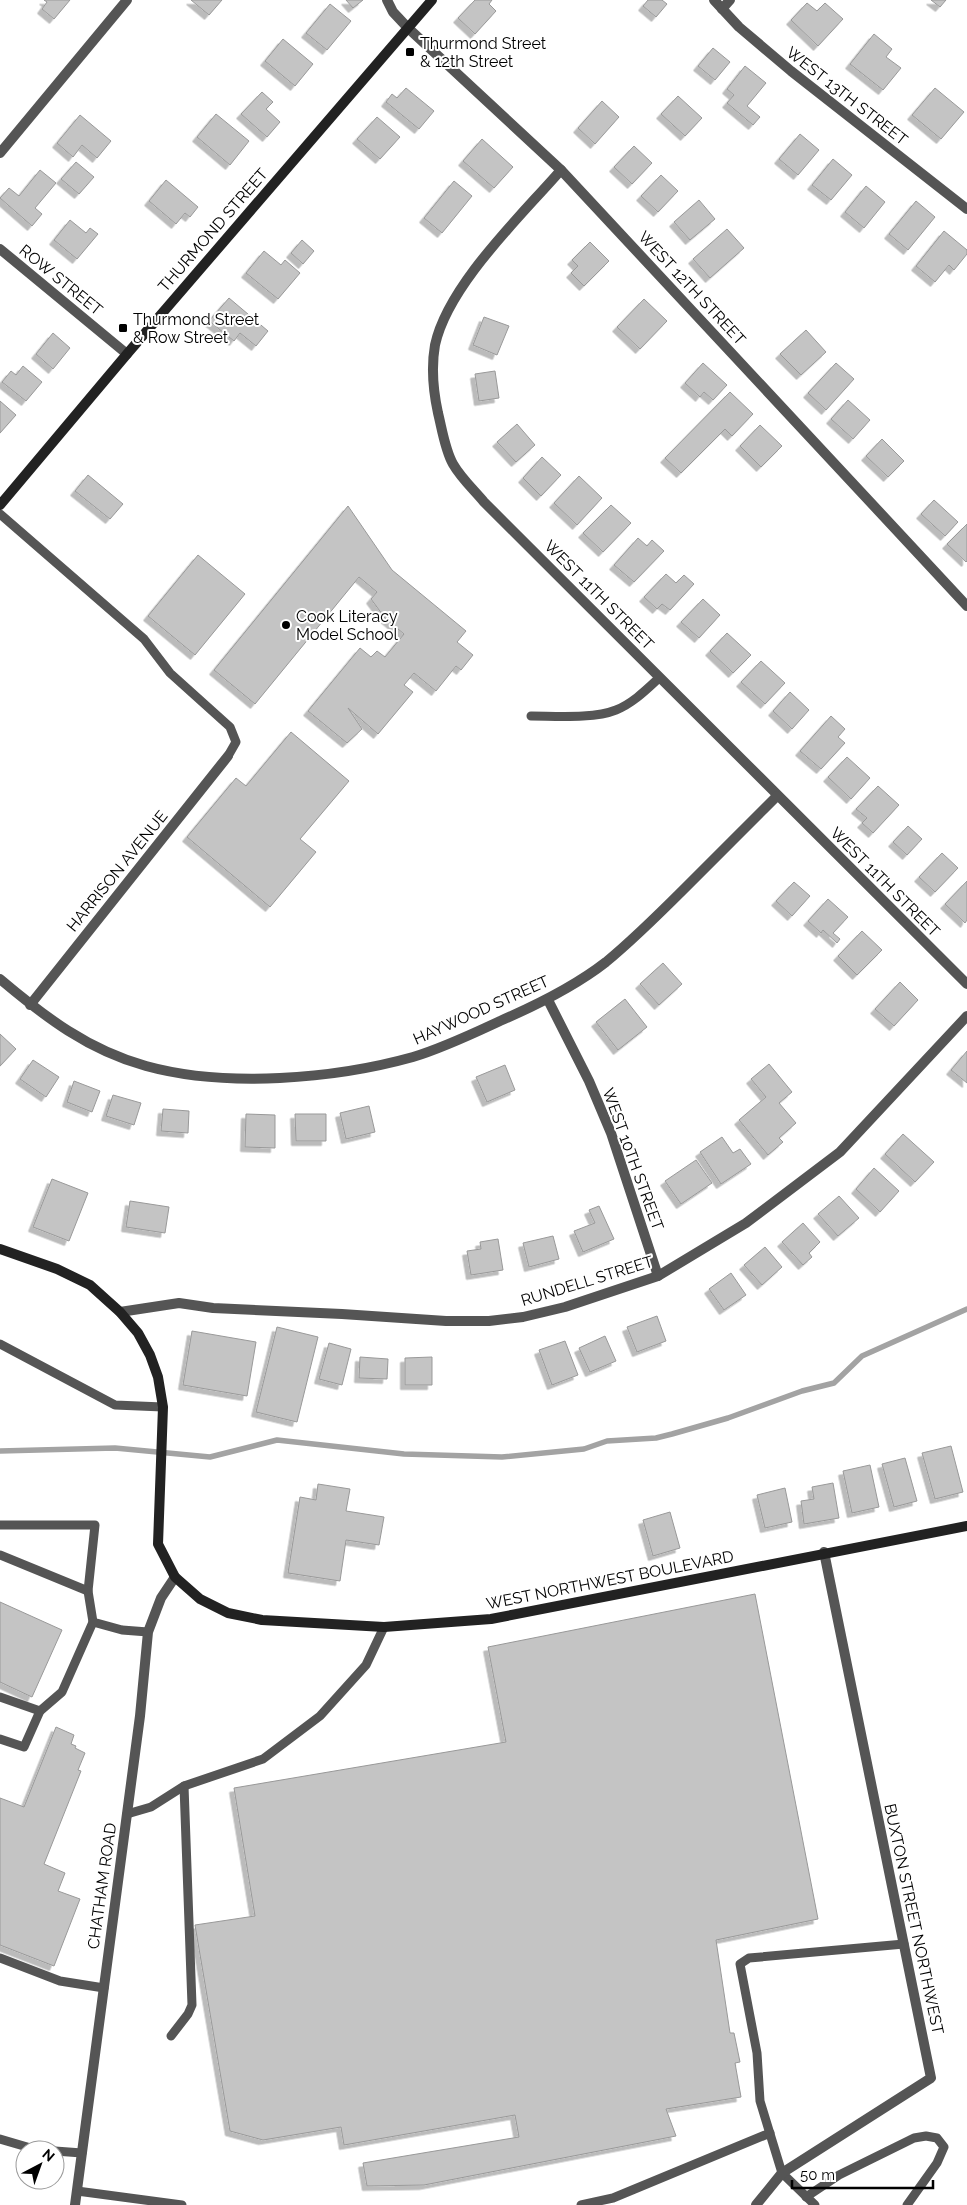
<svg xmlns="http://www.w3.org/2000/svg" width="967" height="2205" viewBox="0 0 967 2205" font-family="Raleway,sans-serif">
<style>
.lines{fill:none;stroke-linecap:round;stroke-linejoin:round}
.stream{stroke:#a3a3a3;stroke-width:5.5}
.building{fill:#c4c4c4;stroke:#999;filter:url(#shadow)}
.lane{stroke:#555;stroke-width:9}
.street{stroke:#555;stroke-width:10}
.secondary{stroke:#222;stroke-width:10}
.poi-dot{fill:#000;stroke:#fff;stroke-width:2}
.labels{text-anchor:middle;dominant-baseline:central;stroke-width:4;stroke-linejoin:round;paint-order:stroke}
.poi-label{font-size:16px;fill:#000;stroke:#fff;text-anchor:start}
.street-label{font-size:16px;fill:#000;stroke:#fff}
</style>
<defs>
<filter id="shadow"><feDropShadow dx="-4.5" dy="4.5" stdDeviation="0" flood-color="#0004"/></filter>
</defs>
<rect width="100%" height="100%" fill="#fff"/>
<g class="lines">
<path class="stream" d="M0,1451l115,-3 95,9 67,-17 127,14 98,3 82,-8 23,-8 49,-3 16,-4 56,-16 74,-27 32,-8 28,-27 105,-47"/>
</g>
<g class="building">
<path d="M44,0h26l-16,19 -12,-10 5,-7z"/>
<path d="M191,0h31l-13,15z"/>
<path d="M346,0h17l-10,8z"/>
<path d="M475,0h17l-3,4 7,7 -21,23 -17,-16z"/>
<path d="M648,0h14l5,4 -11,13 -13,-11z"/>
<path d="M931,0h15l-6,7z"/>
<path d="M807,3l10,8 8,-8 18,16 -25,27 -27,-26z"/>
<path d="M330,4l21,17 -24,29 -21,-17z"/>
<path d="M874,34l18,15 -6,8 15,11 -18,22 -33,-26z"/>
<path d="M283,39l30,25 -18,22 -30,-25z"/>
<path d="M713,48l17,14 -15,18 -17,-14z"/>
<path d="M745,66l21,17 -19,23 13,11 -7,8 -26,-22 7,-8 -7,-6z"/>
<path d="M406,88l28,23 -15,18 -33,-27 6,-8 5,4z"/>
<path d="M935,88l29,24 -23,27 -29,-24z"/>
<path d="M262,92l11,10 -7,7 14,13 -13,15 -26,-23z"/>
<path d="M678,96l24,22 -17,18 -24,-22z"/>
<path d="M602,101l17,16 -24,27 -17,-16z"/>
<path d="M216,114l33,27 -19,24 -33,-28z"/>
<path d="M80,115l31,26 -14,17 -15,-13 -9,12 -16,-14z"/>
<path d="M377,117l23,20 -20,22 -23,-20z"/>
<path d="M800,134l19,16 -21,25 -19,-16z"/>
<path d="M482,139l31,28 -19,21 -31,-27z"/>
<path d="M634,146l18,17 -20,21 -18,-17z"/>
<path d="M833,159l19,16 -21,25 -19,-15z"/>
<path d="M76,162l18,15 -15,17 -18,-15z"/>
<path d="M40,170l16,13 -21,25 7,6 -10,12 -32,-28 9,-10 10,8z"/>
<path d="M661,175l17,16 -20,21 -17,-16z"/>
<path d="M166,180l32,27 -8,10 -5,-4 -9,11 -27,-23z"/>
<path d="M454,181l18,15 -30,37 -18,-15z"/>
<path d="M866,186l19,16 -21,26 -19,-16z"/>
<path d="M699,200l16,19 -25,21 -16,-18z"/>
<path d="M916,201l19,16 -27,33 -19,-16z"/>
<path d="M70,220l16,13 4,-5 8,6 -21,25 -23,-19z"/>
<path d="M727,229l17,19 -34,30 -17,-19z"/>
<path d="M944,231l23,19v4l-13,16 -5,-5 -14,17 -19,-16z"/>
<path d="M302,240l12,11 -11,13 -12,-11z"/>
<path d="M590,242l19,19 -25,25 -13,-13 7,-7 -6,-6z"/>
<path d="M264,251l17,14 4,-5 15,13 -22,26 -32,-26z"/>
<path d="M229,298l39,33 -12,15 -16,-13 -6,8 -25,-20z"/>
<path d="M644,299l23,22 -27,28 -23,-22z"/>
<path d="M484,317l25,9 -12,29 -24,-10z"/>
<path d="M806,330l20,22 -25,23 -21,-21z"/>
<path d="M53,333l17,15 -17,21 -17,-15z"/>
<path d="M703,363l24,22 -14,15 -9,-8 -4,5 -15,-14z"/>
<path d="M836,363l18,16 -28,31 -18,-17z"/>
<path d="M23,366l19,16 -16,19 -24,-19 9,-11 5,4z"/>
<path d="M495,371l4,27 -20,3 -4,-27z"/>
<path d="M730,392l23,22 -21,22 -7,-7 -44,44 -16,-15z"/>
<path d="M848,400l22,20 -17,19 -22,-20z"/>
<path d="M0,401l16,14 -16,18z"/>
<path d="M517,424l18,21 -19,17 -19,-20z"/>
<path d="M760,425l22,21 -21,21 -21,-21z"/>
<path d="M882,439l22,22 -16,16 -22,-21z"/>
<path d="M542,457l19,18 -20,21 -18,-18z"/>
<path d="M88,475l35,29 -13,15 -35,-28z"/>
<path d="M579,476l23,22 -25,27 -23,-22z"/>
<path d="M934,500l24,22 -13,14 -24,-22z"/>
<path d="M611,505l20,18 -28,29 -20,-19z"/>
<path d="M348,506l44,64 74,61 -9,11 16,13 -12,15 -5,-4 -20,25 -22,-18 -10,12 9,7 -35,42 -30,-26 14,21 -15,14 -39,-32 52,-63 11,9 6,-6 8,6 19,-23 -19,-16 -14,-19 6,-7 -18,-15 -104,127 -41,-34z"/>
<path d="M967,524v37l-1,1 -19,-18z"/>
<path d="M638,538l9,8 5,-6 12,11 -30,31 -20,-17z"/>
<path d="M198,555l47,39 -50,61 -47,-39z"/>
<path d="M666,574l10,9 8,-8 10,9 -24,26 -8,-6 -5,5 -13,-12z"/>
<path d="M703,599l17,16 -21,23 -18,-16z"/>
<path d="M727,633l24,22 -18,18 -23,-22z"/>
<path d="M761,661l24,22 -20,21 -24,-22z"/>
<path d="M790,692l19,18 -17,19 -19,-18z"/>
<path d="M831,716l14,13 -7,8 7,6 -24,26 -21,-18z"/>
<path d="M291,732l58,49 -49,58 16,13 -46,55 -83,-70 49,-59 10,8z"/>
<path d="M847,757l23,21 -19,21 -23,-22z"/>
<path d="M878,786l21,19 -26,28 -11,-10 5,-5 -11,-9z"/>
<path d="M908,826l14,13 -15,16 -14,-13z"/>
<path d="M942,853l16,15 -23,24 -16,-15z"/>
<path d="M967,881v39l-2,3 -20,-19z"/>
<path d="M794,882l16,14 -18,20 -16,-15z"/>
<path d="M828,899l20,18 -15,16 7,6 -3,4 -14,-13 -2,3 -13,-12z"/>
<path d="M862,931l20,19 -25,25 -19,-19z"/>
<path d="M663,963l19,21 -23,21 -19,-21z"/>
<path d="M900,982l18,18 -24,26 -19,-17z"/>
<path d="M625,999l22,28 -29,23 -22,-28z"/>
<path d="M0,1034l16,15 -16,17z"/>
<path d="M967,1051v32l-16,-13z"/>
<path d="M33,1060l26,17 -13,20 -26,-18z"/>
<path d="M769,1064l23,28 -13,11 17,20 -17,15 4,4 -15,13 -29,-35 27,-23 -15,-18z"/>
<path d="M505,1065l10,25 -28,12 -11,-25z"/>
<path d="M74,1081l26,10 -8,21 -25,-10z"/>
<path d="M113,1095l28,8 -7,22 -28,-9z"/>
<path d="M369,1106l6,26 -29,7 -6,-26z"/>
<path d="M163,1109l26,2 -1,22 -27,-2z"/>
<path d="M246,1114l29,1v33l-30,-1z"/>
<path d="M295,1114h31v27h-30z"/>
<path d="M903,1134l31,28 -19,20 -30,-28z"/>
<path d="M722,1137l11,16 7,-4 11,15 -30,20 -21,-32z"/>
<path d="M696,1160l16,23 -31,21 -16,-23z"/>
<path d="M874,1168l25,23 -19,21 -24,-23z"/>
<path d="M52,1179l36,14 -19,48 -36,-14z"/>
<path d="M839,1196l20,22 -21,18 -20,-22z"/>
<path d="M130,1201l39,6 -4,26 -39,-6z"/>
<path d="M599,1206l15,33 -31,13 -9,-21 21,-8 -6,-13z"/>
<path d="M803,1223l17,19 -11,11 3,4 -9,8 -21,-23z"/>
<path d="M553,1236l6,23 -30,8 -6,-24z"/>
<path d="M498,1239l5,31 -32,5 -4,-24 14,-2 -1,-7z"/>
<path d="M765,1247l17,20 -20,18 -18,-20z"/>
<path d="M731,1273l15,22 -22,15 -15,-21z"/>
<path d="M657,1316l9,25 -29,11 -10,-25z"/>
<path d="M277,1327l41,10 -21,85 -41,-10z"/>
<path d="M192,1331l64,11 -9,54 -64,-11z"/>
<path d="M605,1336l11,25 -26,11 -11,-24z"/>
<path d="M565,1341l13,34 -26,10 -13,-35z"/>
<path d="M329,1343l22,6 -9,36 -23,-6z"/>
<path d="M360,1357l28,2 -1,20 -28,-1z"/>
<path d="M432,1357v28h-27v-27z"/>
<path d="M951,1446l12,46 -28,7 -13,-46z"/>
<path d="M905,1458l12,43 -23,6 -12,-43z"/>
<path d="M870,1465l9,42 -27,6 -9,-42z"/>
<path d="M833,1483l6,35 -35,6 -3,-23 13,-2 -2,-12z"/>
<path d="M318,1484l32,5 -4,22 38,6 -5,28 -33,-5 -6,41 -52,-8 12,-76 16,3z"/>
<path d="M785,1488l7,34 -27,6 -8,-33z"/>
<path d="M670,1512l10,36 -27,8 -10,-36z"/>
<path d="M755,1594l63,325 -102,21 14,93h4l6,29 -5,1 6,34 -75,12 10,27 -252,49 -57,1 -4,-23 156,-26 -4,-22 -171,30 -3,-18 -78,13 -33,-9 -35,-206 60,-9 -21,-128 272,-46 -18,-95z"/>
<path d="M0,1602l62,28 -30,67 -32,-15z"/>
<path d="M56,1727l18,8 -3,9 5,2 -1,2 10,5 -7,17 3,1 -37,93 21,9 -7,18 22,8 -26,67 -54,-21v-147l24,9z"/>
</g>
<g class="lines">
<g class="lane">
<path d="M0,514l144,125 26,34 60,54 6,15 -8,14"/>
<path d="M531,716c24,0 63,3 85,-6 17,-7 30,-20 43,-32"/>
<path d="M0,1344l115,61 48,2"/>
<path d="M0,1525h95l-7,66 5,31 29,8 26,2"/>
<path d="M0,1555l88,36"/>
<path d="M0,1697l40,14"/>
<path d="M0,1739l24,8 16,-36 22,-19 31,-70"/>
<path d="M127,1814l24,-7 33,-21 79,-27 57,-43 46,-51 18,-38"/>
<path d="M0,1958l60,23 44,7"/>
<path d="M171,2036l17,-22 4,-9 -8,-219"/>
<path d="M0,2139l34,10 11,1"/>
<path d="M55,2151l27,2"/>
<path d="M77,2191l105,14"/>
<path d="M806,2197l33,-22 75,-37 12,-2 11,2 7,9 -7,16 -30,42"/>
<path d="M581,2205l32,-7 157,-65"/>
<path d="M815,2205l-33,-32 -22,-72 -3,-48 -17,-89 9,-6 155,-14"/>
</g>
<g class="street">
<path d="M387,0l6,12 15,16 153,142 406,436"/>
<path d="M714,0l25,27 52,44 176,138"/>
<path d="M722,9l8,-9"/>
<path d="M0,153l127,-153"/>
<path d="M561,170c-40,46 -113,115 -126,175 -4,23 -2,45 3,68 4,16 7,37 15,51 8,14 21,26 31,38l483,482"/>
<path d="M0,249l127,105"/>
<path d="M0,979c45,38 88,71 146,87 80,22 188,13 267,-9 30,-9 59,-23 87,-36 37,-16 74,-34 106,-59 28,-23 53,-48 79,-74 31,-31 61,-61 92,-92"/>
<path d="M548,1000l41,81 22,52 47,143"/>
<path d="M30,1005l198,-249"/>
<path d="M120,1312l59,-9 34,5 129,6 104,7h43l34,-4 42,-10 93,-31 88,-53 94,-71 127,-136"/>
<path d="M75,2205l65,-489 8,-84 13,-34 14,-21"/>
<path d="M756,2205l26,-32 149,-95 -107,-526"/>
</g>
<g class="secondary">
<path d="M0,505l127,-151 305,-354"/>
<path d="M0,1249l57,20 33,16 30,27 18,21 12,22 8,22 5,30 -5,137 17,33 25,22 28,14 34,7 122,7 107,-8 476,-93"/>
</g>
</g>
<g class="poi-dot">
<rect x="405" y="47" width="10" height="10" rx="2.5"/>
<rect x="118" y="323" width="10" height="10" rx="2.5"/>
<circle cx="286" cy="625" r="5"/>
</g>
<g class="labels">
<g class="poi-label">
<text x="420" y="43">Thurmond Street<tspan x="420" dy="18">&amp; 12th Street</tspan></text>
<text x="133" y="319">Thurmond Street<tspan x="133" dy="18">&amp; Row Street</tspan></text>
<text x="296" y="616">Cook Literacy<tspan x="296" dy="18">Model School</tspan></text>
</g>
<g class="street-label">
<text transform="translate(847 96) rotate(38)">WEST 13TH STREET</text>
<text transform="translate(213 230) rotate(-49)">THURMOND STREET</text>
<text transform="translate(61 280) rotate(39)">ROW STREET</text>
<text transform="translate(692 288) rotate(47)">WEST 12TH STREET</text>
<text transform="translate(599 595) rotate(45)">WEST 11TH STREET</text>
<text transform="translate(117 871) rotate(-51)">HARRISON AVENUE</text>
<text transform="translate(885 882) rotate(45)">WEST 11TH STREET</text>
<text transform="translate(481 1010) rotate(-24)">HAYWOOD STREET</text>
<text transform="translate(633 1159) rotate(70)">WEST 10TH STREET</text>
<text transform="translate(587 1281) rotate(-17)">RUNDELL STREET</text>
<text transform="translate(610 1580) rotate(-11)">WEST NORTHWEST BOULEVARD</text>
<text transform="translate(102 1886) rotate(-82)">CHATHAM ROAD</text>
<text transform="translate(914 1919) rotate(78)">BUXTON STREET NORTHWEST</text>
</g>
</g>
<g transform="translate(40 2165) rotate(41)"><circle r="24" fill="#ffffff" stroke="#999999"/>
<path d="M0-4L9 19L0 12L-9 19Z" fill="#000000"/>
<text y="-8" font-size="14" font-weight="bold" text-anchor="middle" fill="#000000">N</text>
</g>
<path d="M792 2180v8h141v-8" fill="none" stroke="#000000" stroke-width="2.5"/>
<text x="800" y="2180" font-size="15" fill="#000000" stroke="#ffffff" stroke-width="4" paint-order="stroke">50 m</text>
</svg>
